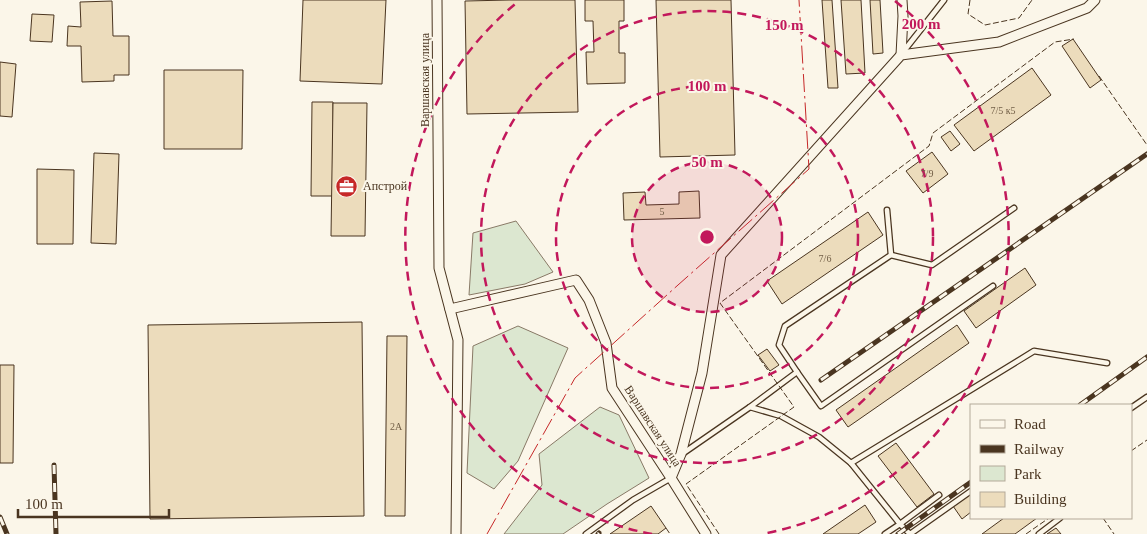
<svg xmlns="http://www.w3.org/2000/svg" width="1147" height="534" viewBox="0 0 1147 534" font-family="Georgia,serif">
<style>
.green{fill:#dce7d0;stroke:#887966}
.building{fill:#ecdcbc;stroke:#4a3520}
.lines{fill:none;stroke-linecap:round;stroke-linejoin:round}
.lane-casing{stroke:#4a3520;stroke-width:7}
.street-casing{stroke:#4a3520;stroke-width:11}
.lane{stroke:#fbf6e9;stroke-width:4.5}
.street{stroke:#fbf6e9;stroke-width:9}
.rail-casing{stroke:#4a3520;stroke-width:5}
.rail{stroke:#fbf6e9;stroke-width:3;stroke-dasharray:9;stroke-linecap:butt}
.fence{stroke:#4a3520;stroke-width:1;stroke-dasharray:6 2.5;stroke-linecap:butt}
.power{stroke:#c62828;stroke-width:1;stroke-dasharray:18 4 2.5 4;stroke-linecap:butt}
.ring{fill:none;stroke:#c2185b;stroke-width:2.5;stroke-dasharray:9 6}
.labels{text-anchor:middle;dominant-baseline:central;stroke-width:4;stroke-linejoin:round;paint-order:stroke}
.number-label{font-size:10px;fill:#725f47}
.street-label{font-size:12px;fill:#4a3520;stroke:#fbf6e9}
.poi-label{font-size:12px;fill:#4a3520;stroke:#fbf6e9;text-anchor:start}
.centre{fill:#c2185b;stroke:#fbf6e9;stroke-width:2.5}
.ring-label{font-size:15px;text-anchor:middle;font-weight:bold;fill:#c2185b;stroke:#fbf6e9;stroke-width:4;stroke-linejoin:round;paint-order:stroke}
</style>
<rect width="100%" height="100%" fill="#fbf6e9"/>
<g class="green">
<path d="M516,221l37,51 -28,12 -56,11 4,-62z"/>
<path d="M518,326l50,22 -50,113 -24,28 -27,-16 6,-127z"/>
<path d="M600,407l19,8 30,63 -42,26 -44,30h-59l38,-49 -3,-31z"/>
</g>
<g class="building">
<path d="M303,0h83l-4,84 -82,-3z"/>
<path d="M510,0h65l3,112 -111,2 -2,-113z"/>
<path d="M585,0h39v21h-5v32h6v30l-38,1 -1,-32h8l-1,-31h-8z"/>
<path d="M656,0h75l4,155 -75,2z"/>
<path d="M822,0h10l6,88h-10z"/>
<path d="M841,0h20l4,73 -19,1z"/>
<path d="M870,0h10l3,53 -10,1z"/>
<path d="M112,1l1,35h16v39h-15v6l-32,1 -1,-36h-14l1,-20 13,1 -1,-25z"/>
<path d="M32,14l22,1 -2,27 -22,-1z"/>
<path d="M1073,39l28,41 -11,8 -28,-42z"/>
<path d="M0,62l16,2 -4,53 -12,-1z"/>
<path d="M1032,68l19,27 -77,56 -20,-26z"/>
<path d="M164,70h79l-1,79h-78z"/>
<path d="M312,102h21v94h-22z"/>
<path d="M333,103h34l-2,133h-34z"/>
<path d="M950,131l10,13 -9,7 -10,-14z"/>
<path d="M932,152l16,22 -25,19 -17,-22z"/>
<path d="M94,153l25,1 -3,90 -25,-1z"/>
<path d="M37,169l37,1 -1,74h-36z"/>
<path d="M699,191l1,27 -76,2 -1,-27 22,-1 1,13 33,-1v-12z"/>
<path d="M868,212l15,23 -101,69 -15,-23z"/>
<path d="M1025,268l11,17 -60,43 -12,-17z"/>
<path d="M362,322l2,194 -214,3 -2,-194z"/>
<path d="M957,325l12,18 -121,84 -12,-17z"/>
<path d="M387,336h20l-2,180h-20z"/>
<path d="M767,349l12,16 -9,6 -12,-16z"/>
<path d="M0,365h14l-1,98h-13z"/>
<path d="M896,443l38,51 -17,13 -39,-51z"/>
<path d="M971,493v19l-9,7 -9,-13z"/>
<path d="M865,505l11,17 -18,12h-35z"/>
<path d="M651,506l15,22 -8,6h-48z"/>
<path d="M1004,518h33l-22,16h-33z"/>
<path d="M1056,528l5,6h-14z"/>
</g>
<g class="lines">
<defs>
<g id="lane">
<path d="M903,52l41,-52"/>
<path d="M891,255l41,10 82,-57"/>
<path d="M797,372l24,34 172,-120"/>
<path d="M750,407l31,9 38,21 32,26 49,61 39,-29"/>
<path d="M1131,408l16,-11"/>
<path d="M682,454l68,-47 47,-35 -18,-27 6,-19 106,-71 -4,-45"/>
<path d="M851,463l183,-112 73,12"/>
<path d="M586,534l47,-34 38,-22"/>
<path d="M885,534l15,-10 10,10 61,-43"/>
<path d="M1039,534l21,-16"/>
</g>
<g id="street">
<path d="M437,0l2,268 19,72 -2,194"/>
<path d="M901,55l2,-39 -1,-16"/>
<path d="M450,309l126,-29 13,20 17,43 6,45 59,90 35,56"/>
<path d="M671,478l10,-24 21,-81 19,-118 180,-200 98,-13 88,-34 8,-8"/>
</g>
</defs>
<use href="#lane" class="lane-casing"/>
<use href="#street" class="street-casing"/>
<use href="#lane" class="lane"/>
<use href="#street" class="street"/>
<defs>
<g id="rail">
<path d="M821,380l326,-226"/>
<path d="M1080,405l67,-48"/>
<path d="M54,465l2,69"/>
<path d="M0,517l7,17"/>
<path d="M598,534l1,-1"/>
<path d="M898,534l73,-52"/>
</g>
</defs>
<use href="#rail" class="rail-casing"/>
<use href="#rail" class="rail"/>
<g class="fence">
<path d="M970,0l-2,14 17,11 34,-7 13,-18"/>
<path d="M1099,76l48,69"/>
<path d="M1131,451l16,-11"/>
<path d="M1103,518l11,16"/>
<path d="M666,528l4,6"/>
<path d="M719,534l-33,-50 108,-77 -74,-104 209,-157 4,-13 122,-91 19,-3"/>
<path d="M1026,534l23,-16"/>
</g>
<path class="power" d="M487,534l88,-156 103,-93 131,-116 -10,-169"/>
</g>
<circle cx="707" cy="237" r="75" fill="#c2185b" fill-opacity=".12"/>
<g class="ring">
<circle cx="707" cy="237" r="75"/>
<circle cx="707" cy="237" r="151"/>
<circle cx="707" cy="237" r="226"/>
<path d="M652 534A302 302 0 0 1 519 1M895 1A302 302 0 0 1 762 534"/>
</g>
<defs>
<symbol id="office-disc" viewBox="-11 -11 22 22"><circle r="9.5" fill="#c62828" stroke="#fbf6e9"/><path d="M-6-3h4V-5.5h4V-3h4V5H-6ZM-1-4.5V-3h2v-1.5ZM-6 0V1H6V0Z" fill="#fff"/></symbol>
</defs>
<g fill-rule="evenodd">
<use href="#office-disc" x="334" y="174" width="25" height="25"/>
</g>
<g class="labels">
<g class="number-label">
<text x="1003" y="110">7/5 к5</text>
<text x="927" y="173">7/9</text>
<text x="662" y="211">5</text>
<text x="825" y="258">7/6</text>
<text x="396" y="426">2А</text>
</g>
<g class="street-label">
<text transform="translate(425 80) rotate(-90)">Варшавская улица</text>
<text transform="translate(653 426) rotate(57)">Варшавская улица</text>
</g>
<g class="poi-label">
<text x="363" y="186">Апстрой</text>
</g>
</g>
<circle cx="707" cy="237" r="8" class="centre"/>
<g class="ring-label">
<text x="921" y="29">200 m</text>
<text x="784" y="30">150 m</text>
<text x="707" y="91">100 m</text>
<text x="707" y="167">50 m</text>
</g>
<rect x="970" y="404" width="162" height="115" fill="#fbf6e9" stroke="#b4a999"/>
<rect x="980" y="420" width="25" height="8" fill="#fbf6e9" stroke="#b4a999"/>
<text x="1014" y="429" font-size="15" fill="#4a3520">Road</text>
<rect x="980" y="445" width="25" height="8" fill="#4a3520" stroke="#b4a999"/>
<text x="1014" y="454" font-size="15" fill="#4a3520">Railway</text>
<rect x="980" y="466" width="25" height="15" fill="#dce7d0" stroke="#b4a999"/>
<text x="1014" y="479" font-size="15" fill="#4a3520">Park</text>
<rect x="980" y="492" width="25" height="15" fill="#ecdcbc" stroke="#b4a999"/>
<text x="1014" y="504" font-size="15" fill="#4a3520">Building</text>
<path d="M18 509v8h151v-8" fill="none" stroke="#4a3520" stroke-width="2.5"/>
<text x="25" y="509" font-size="15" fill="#4a3520" stroke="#fbf6e9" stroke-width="4" paint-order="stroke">100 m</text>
</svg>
